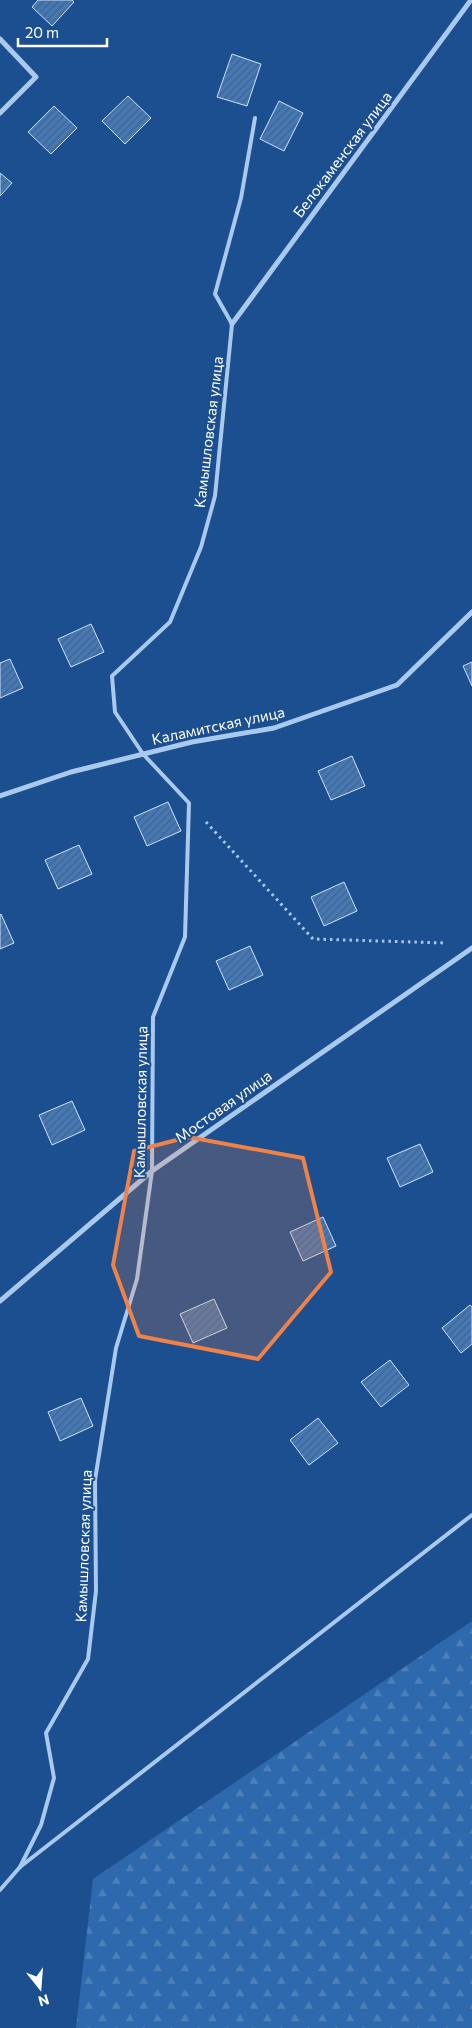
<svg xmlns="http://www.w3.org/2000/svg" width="472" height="2028" viewBox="0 0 472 2028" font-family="Commissioner,sans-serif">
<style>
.forest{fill:url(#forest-firs)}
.building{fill:url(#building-hatch);stroke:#cfe3fa}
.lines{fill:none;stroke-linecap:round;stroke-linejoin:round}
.path{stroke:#a9c9ee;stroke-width:3;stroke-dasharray:2.5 4;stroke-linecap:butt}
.service{stroke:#a9c9ee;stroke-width:4}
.minor{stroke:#a9c9ee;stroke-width:5}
.marked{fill:#ee8249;fill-opacity:0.2;stroke:#ee8249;stroke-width:4;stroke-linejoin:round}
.labels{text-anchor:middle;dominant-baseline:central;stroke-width:4;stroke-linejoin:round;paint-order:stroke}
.street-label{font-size:15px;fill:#fff;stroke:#1b4f8f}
</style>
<defs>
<pattern id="forest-firs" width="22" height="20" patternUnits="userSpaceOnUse" patternTransform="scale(1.25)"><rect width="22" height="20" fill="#2e69ad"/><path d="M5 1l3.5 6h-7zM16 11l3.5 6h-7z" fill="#4d80b9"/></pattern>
<pattern id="building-hatch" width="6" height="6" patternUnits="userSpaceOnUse" patternTransform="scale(1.25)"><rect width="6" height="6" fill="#4478b7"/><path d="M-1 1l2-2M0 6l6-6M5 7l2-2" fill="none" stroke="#486282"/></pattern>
</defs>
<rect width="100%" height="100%" fill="#1b4f8f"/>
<path class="forest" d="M472,1621v407h-396l17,-149z"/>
<g class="building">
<path d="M38,0h34l2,2 -22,24 -20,-19z"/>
<path d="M232,54l29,10 -14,42 -30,-9z"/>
<path d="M128,96l23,22 -26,26 -23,-23z"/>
<path d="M279,101l24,12 -19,38 -24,-12z"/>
<path d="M54,106l23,22 -26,26 -23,-22z"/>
<path d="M0,173l12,10 -12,13z"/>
<path d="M91,624l13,28 -33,15 -13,-28z"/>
<path d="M10,659l13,29 -23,10v-35z"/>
<path d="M472,662v24l-9,-20z"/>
<path d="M352,756l13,30 -34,14 -13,-29z"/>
<path d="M168,802l13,29 -34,15 -13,-29z"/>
<path d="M79,845l13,29 -34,15 -13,-29z"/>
<path d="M344,882l13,29 -33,15 -13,-29z"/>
<path d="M1,914l13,29 -14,6v-34z"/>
<path d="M250,946l13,29 -34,15 -13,-29z"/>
<path d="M72,1101l13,29 -33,15 -13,-30z"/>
<path d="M420,1144l13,28 -33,15 -13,-29z"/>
<path d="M323,1217l13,29 -33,15 -13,-29z"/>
<path d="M214,1299l13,29 -34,15 -13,-29z"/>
<path d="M470,1305l2,2v37l-11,9 -19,-25z"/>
<path d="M390,1360l19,25 -28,22 -20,-25z"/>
<path d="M81,1398l12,28 -33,15 -12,-29z"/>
<path d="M318,1418l20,25 -29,22 -19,-25z"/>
</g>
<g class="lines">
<path class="path" d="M206,822l107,117 133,4"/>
<g class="service">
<path d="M20,1867l21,-42 13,-47 -8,-45 42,-74 8,-68 -1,-111 21,-132 21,-69 15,-108 1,-154 32,-80 4,-134 -46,-49 -28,-42 -3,-36 58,-54 31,-75 14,-51 17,-172 -17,-30 26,-96 14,-80"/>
<path d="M0,1890l20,-23 452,-352"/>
</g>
<g class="minor">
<path d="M0,39l36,38 -36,36"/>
<path d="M232,324l239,-324"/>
<path d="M0,796l71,-24 121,-30 82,-14 123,-43 75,-73"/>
<path d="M0,1301l152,-130 320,-223"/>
</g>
</g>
<path class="marked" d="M188,1137l115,21 28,114 -73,87 -119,-23 -26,-71 21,-114z"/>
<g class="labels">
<g class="street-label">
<text transform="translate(342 154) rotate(-53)">Белокаменская улица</text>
<text transform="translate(208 432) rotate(-83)">Камышловская улица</text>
<text transform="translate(218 725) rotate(-12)">Каламитская улица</text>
<text transform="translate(140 1102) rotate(-89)">Камышловская улица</text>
<text transform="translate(223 1106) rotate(-35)">Мостовая улица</text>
<text transform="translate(83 1546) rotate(-88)">Камышловская улица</text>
</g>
</g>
<g transform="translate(40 1988) rotate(163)" stroke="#1b4f8f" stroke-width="4" paint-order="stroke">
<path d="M0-4L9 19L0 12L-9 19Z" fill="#ffffff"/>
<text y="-8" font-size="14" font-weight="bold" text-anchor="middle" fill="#ffffff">N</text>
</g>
<path d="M18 38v8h89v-8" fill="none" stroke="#ffffff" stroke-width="2.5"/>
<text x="25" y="38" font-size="15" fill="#ffffff" stroke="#1b4f8f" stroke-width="4" paint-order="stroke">20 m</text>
</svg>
